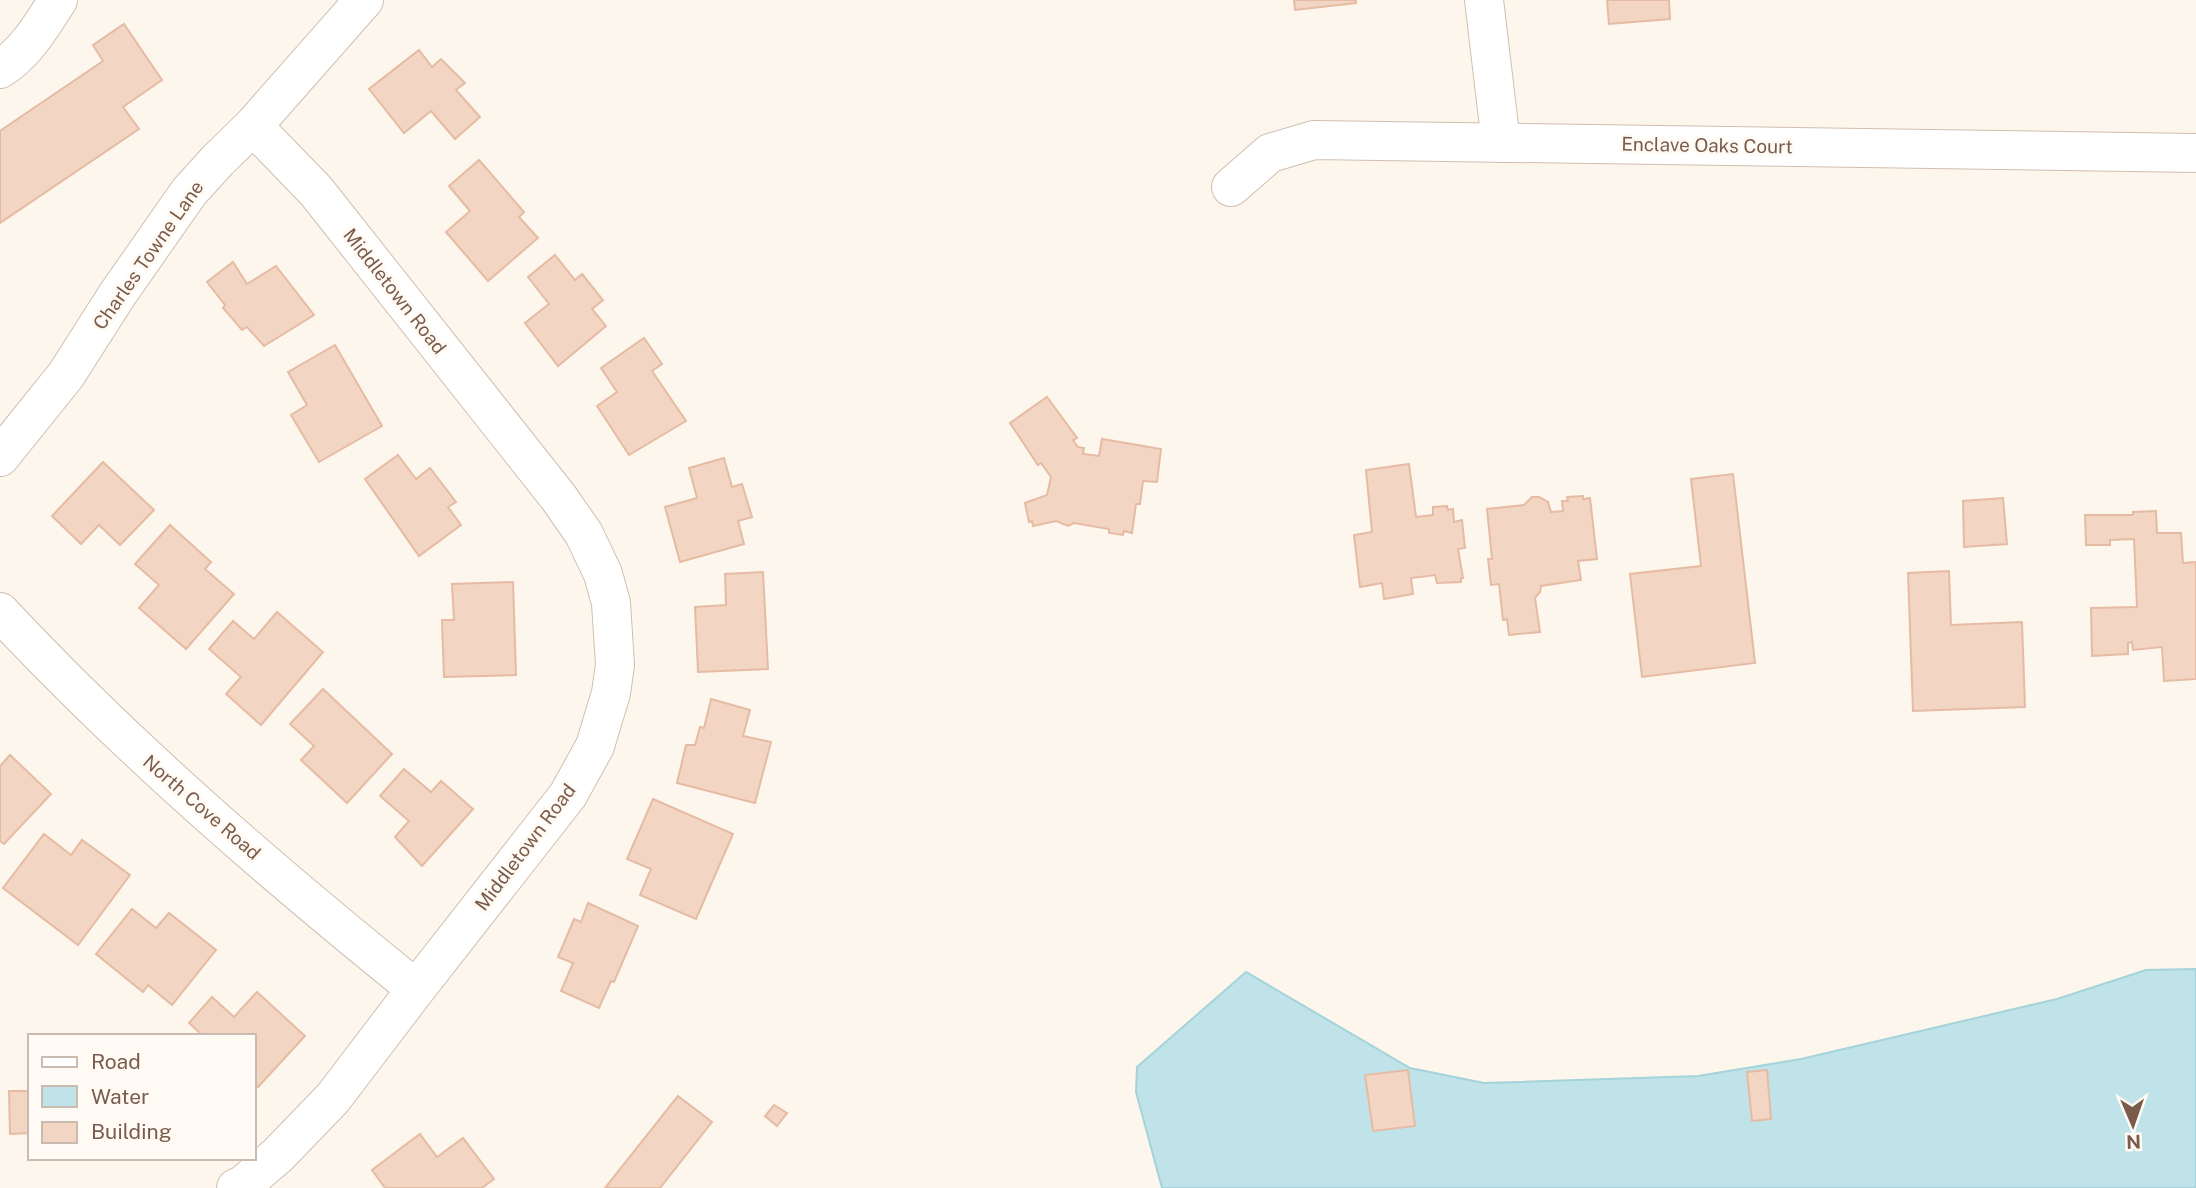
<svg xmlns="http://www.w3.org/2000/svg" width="2196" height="1188" viewBox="0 0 2196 1188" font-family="'Public Sans',sans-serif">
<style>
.water{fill:#bfe3e8;stroke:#a5d3da;stroke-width:2}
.building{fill:#f3d5c3;stroke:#e6bba3;stroke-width:2}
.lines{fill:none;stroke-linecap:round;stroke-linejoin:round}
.minor-casing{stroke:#d1beb0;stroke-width:40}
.minor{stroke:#fff;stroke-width:38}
.labels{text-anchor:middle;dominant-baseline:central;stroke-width:6;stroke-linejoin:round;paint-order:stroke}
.street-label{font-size:19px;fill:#7a5c4d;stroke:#fffaf3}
</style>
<rect width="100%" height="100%" fill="#fdf6ec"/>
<path class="water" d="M2196,969v219h-1034l-26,-96 1,-25 109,-95 164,96 74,15 214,-7 103,-17 256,-60 89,-29z"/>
<g class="building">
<path d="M1294,0h62v3l-61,7z"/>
<path d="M1607,0h62l1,19 -61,5z"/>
<path d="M124,24l38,56 -39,27 16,22 -139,94v-92l103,-70 -10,-16z"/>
<path d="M419,50l13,17 9,-8 24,24 -9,7 24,27 -25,22 -24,-28 -27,22 -35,-44z"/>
<path d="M479,160l45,52 -5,5 19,21 -50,43 -42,-49 24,-21 -21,-25z"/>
<path d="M555,255l20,25 7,-6 21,26 -11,9 14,17 -48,40 -33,-43 24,-19 -21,-27z"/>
<path d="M233,262l14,22 29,-18 38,49 -50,31 -17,-19 -5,3 -19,-22 2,-3 -18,-23z"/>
<path d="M644,338l18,26 -10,7 34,50 -57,34 -32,-49 20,-14 -16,-24z"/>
<path d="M335,345l47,81 -63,36 -28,-47 16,-10 -19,-33z"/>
<path d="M1047,397l30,41 -4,2 5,7 6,1 -1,6 16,2 3,-17 59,10 -4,33 -14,-1 -3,23h-4l-4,29 -8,-2 -1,4 -14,-2v-4l-35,-6 -6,3 -12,-5 -23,5 -1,-5 -3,1 -4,-19 22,-8 4,-18 -10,-14 -3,2 -28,-42z"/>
<path d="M398,455l18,24 14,-11 26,34 -8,5 13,18 -42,31 -54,-77z"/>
<path d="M724,458l8,29 10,-3 10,33 -14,4 6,23 -64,18 -15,-55 32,-9 -8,-30z"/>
<path d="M103,462l51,48 -34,35 -21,-20 -18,19 -29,-28z"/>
<path d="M1409,464l7,53 17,-2v-8l14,-1 1,4 5,-1 1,13 8,-2 3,28 -7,1 5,29h-2v4l-24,1 -2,-8 -24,3 2,16 -29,5 -2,-16 -22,4 -6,-52 18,-3 -6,-62z"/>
<path d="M1733,474l22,189 -113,14 -12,-103 71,-8 -10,-87z"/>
<path d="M1583,496v3l7,-1 7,61 -19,2 3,19 -40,6 -1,6 -5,6 5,34 -31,3 -2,-16 -4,1 -4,-36 -8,1 -3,-26h4l-5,-50 37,-4 8,-8h7l9,5 3,10 12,-1 -1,-10h6l-1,-4z"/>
<path d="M2003,498l4,46 -43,3 -1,-46z"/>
<path d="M2156,511l1,22h24l2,30 13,-1v117l-32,2 -2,-34 -29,3 -1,-8 -4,1v11l-36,2 -1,-48 46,-1 -3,-68 -24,1v5h-24l-1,-30h48v-3z"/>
<path d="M170,525l41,37 -6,7 29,25 -48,55 -47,-41 20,-23 -24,-21z"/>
<path d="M1949,571l2,54 71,-3 3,85 -112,4 -5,-138z"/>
<path d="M763,572l5,97 -70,3 -3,-65 31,-2 -1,-31z"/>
<path d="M513,582l3,93 -72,2 -2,-57h12l-2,-36z"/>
<path d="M277,612l46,40 -62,73 -35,-31 15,-17 -32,-28 24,-28 21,18z"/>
<path d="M323,689l69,65 -45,49 -46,-43 13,-14 -24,-22z"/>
<path d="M711,699l39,11 -7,26 28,6 -16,61 -78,-20 9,-38h9l5,-18 4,1z"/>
<path d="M10,755l41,39 -47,50 -4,-3v-75z"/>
<path d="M404,769l27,23 10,-11 32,28 -51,57 -27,-29 14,-16 -29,-25z"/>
<path d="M653,799l80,35 -37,85 -56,-24 11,-26 -24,-10z"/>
<path d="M44,834l27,21 11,-15 48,35 -52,70 -75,-57z"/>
<path d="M588,903l50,23 -24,56 -3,-1 -12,27 -38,-17 12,-28 -15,-6 16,-38 7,3z"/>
<path d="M132,909l24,19 13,-15 47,37 -44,55 -24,-20 -5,7 -47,-38z"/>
<path d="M257,992l48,44 -47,51 -4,-4v-47h-51l-14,-13 23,-26 22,20z"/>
<path d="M1408,1070l7,56 -42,5 -8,-56z"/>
<path d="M1767,1070l4,49 -19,2 -5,-49z"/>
<path d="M9,1091h21v42l-20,1z"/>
<path d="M678,1096l34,26 -52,66h-55z"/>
<path d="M774,1105l13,8 -10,13 -12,-10z"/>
<path d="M420,1134l17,23 26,-19 31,41 -12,9h-97l-13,-18z"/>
</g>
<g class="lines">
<defs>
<g id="minor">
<path d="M1484,0l17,143"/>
<path d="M0,69c26,-16 42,-44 58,-69"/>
<path d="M1231,187l39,-34 44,-13 882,13"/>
<path d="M0,457l66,-82 51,-80 72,-103 29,-32 35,-34 111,-126"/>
<path d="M0,612c127,136 271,260 416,377"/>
<path d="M236,1188l7,-3 35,-30 55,-57 83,-109 152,-194 27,-49 16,-53 4,-28 -4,-62 -8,-29 -19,-40 -25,-36 -243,-307 -63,-65"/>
</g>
</defs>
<use href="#minor" class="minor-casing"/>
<use href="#minor" class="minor"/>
</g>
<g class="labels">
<g class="street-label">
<text transform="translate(1707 145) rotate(1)">Enclave Oaks Court</text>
<text transform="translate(148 255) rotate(-55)">Charles Towne Lane</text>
<text transform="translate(395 291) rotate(52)">Middletown Road</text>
<text transform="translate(202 807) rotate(41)">North Cove Road</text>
<text transform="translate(525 847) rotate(-53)">Middletown Road</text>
</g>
</g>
<rect x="28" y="1034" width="228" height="126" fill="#fffaf3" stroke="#cabbb1" stroke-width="2"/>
<rect x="42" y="1057" width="35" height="10" fill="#ffffff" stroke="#cabbb1" stroke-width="2"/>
<text x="91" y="1069" font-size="21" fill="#7a5c4d">Road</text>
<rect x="42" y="1086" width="35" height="21" fill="#bfe3e8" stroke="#cabbb1" stroke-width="2"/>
<text x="91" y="1104" font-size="21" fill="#7a5c4d">Water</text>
<rect x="42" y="1122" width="35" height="21" fill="#f3d5c3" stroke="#cabbb1" stroke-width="2"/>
<text x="91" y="1139" font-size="21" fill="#7a5c4d">Building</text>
<g transform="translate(2133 1125) rotate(178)" stroke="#fffaf3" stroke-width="5" paint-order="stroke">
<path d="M0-5L12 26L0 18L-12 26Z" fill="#7a5c4d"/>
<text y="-10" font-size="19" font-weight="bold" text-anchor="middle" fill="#7a5c4d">N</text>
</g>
</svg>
